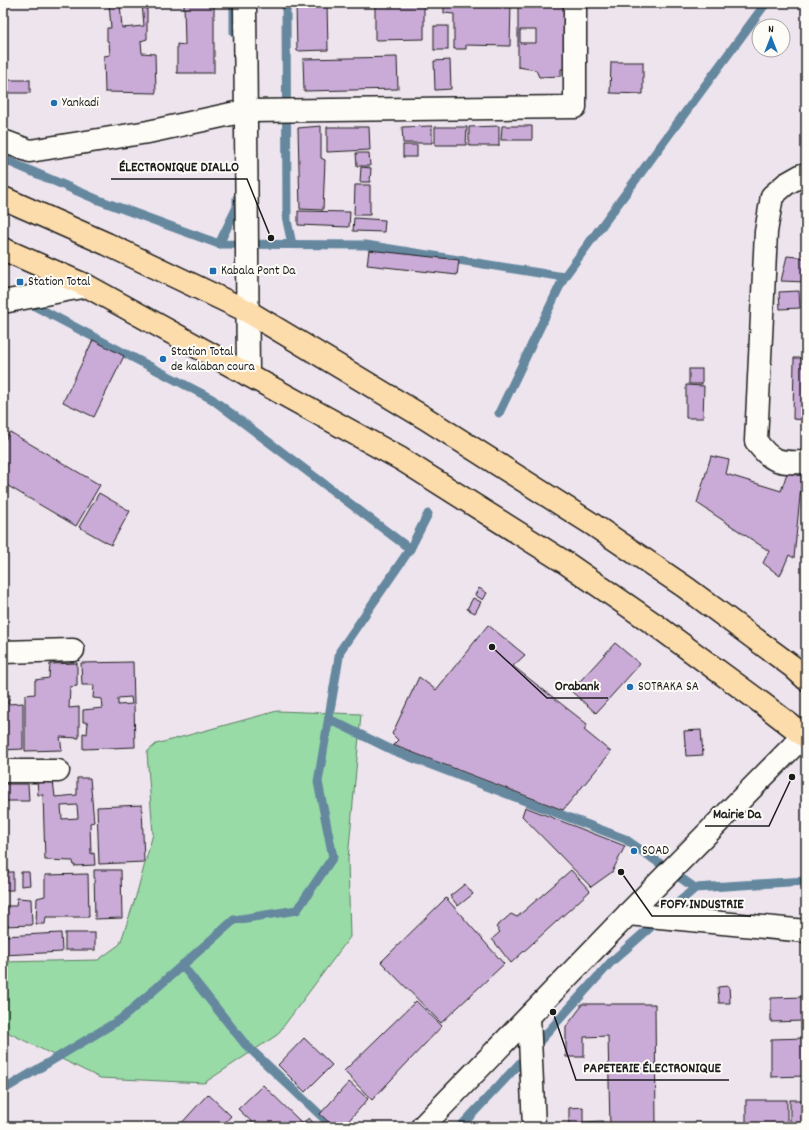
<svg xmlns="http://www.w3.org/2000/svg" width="809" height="1130" viewBox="0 0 809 1130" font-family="Dekko,sans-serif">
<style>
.green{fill:#98dba7;stroke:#5a7c62}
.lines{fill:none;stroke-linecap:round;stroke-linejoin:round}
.stream{stroke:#65889f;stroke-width:9}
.building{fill:#caabd8;stroke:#1c1c1c;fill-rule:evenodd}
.minor-casing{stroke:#1c1c1c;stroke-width:25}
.highway-casing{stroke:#1c1c1c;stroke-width:25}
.minor{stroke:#fdfcf7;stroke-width:22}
.highway{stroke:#fddcac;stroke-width:22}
.poi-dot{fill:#1f6fb2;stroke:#fdfcf7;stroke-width:1.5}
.labels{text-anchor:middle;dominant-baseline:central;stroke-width:4;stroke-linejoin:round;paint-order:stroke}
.poi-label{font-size:13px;fill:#1c1c1c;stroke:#fdfcf7;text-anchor:start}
.leader{fill:none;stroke:#1c1c1c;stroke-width:1.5}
.callout-dot{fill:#1c1c1c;stroke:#fdfcf7;stroke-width:1.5}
.callout-label{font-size:14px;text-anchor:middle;font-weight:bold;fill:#1c1c1c;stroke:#fdfcf7;stroke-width:4;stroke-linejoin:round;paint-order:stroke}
</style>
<rect width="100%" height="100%" fill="#eee4ee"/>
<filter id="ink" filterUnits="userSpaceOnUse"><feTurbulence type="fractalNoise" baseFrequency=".025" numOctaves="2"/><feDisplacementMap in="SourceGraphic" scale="8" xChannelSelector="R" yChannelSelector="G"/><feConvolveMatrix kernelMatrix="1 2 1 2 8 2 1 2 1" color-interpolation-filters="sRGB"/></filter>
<g filter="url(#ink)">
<path class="green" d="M277,711l84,3 -13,145 2,78 -73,98 -73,48 -104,-5 -97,-48v-68l95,-2 22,-16 16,-48 17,-62 -6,-82 9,-8z"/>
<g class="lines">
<g class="stream">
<path d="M234,3v29"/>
<path d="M286,3l1,218 5,23"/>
<path d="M3,159l93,40 123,45 147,1 198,32"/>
<path d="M219,244l18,-37v-9"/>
<path d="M27,302l185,97 198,150"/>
<path d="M499,413l65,-136 202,-274"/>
<path d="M329,719l63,31 233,89 70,49"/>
<path d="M182,965l63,79 88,83"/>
<path d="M3,1090l118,-71 113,-99 63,-10 36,-53 -15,-75 22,-131 70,-102 18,-35"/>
<path d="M460,1127l60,-64 91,-101 84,-74 111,-7"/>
</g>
</g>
<g class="building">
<path d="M109,3h11l2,25 22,-2 -2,-23h5v36l-6,2 1,12 13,1 1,39 -51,-1 -1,-36 6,-1 -1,-13 -2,-1v-13h4z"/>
<path d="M184,3h30v70h-37v-29l8,1z"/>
<path d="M296,3h31l1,47 -31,1z"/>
<path d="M375,3h49v36l-49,1z"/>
<path d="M444,3h67l-1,43 -44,-1v4h-12v-35l-10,-1z"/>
<path d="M518,3h48l1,66h-6v7l-22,1 -3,-7 -18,-3zM520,30h16v13h-16z"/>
<rect x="434" y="26" width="14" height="24"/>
<path d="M397,57l1,32 -94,2 -1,-32z"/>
<path d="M450,60l1,29 -16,1 -1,-29z"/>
<path d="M611,62h32v32l-33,-1z"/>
<rect x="3" y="80" width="27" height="13"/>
<path d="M321,126v32l4,2 -2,50 -23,-1 -2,-81z"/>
<path d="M432,126v17h-29l-1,-16z"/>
<path d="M499,126v20h-30v-19z"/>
<path d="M502,126h30v14h-31z"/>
<path d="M327,127h42l1,23 -43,2z"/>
<path d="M435,127h32l-1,18h-31z"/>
<rect x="403" y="145" width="14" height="12"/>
<path d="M356,153h13l1,13h-13z"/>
<path d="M361,167l10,1 -1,14h-10z"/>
<path d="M355,185h15v30h-16z"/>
<path d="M298,211l52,1 -1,15 -51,-2z"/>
<path d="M354,218l31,2 -1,12 -31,-1z"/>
<path d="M369,250l90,10 -2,15 -90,-10z"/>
<path d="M787,256l19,2v24l-25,-1z"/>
<path d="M799,291l1,17 -20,1 -1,-17z"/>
<path d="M93,340l31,16 -30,61 -31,-15z"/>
<path d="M794,358h12v62l-13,-1z"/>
<rect x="689" y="369" width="13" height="15"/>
<path d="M686,385l18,1 -1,32h-17z"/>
<path d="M10,432l90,53 -24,41 -73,-43v-40z"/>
<path d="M711,456l18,4 -3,14 55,17 6,-18 15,3 -8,82 -5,-3 -9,21 -17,-13 6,-12 -72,-48z"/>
<path d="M99,493l31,18 -19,34 -32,-18z"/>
<path d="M479,588l8,5 -4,7 -8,-5z"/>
<path d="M473,598l8,4 -6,11 -8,-4z"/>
<path d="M488,625l37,30 -12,11 74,58 -3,6 27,22 -48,58 -170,-65 5,-5 -6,-6 27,-57 17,13z"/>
<path d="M615,643l25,21 -44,49 -25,-22z"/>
<path d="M133,662l2,85 -52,2v-16l4,1 1,-12h-5v-12l20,-2 -1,-9 -9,-1 1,-13h-12l-1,-22zM131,697l1,7 -14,1v-7z"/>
<path d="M77,663v23l-7,1 -1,21 10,-1v31l-19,-1 2,13 -37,1v-56l10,-1v-14l14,-2 1,-14z"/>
<path d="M3,695h7l-2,9 15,-1v46l-20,1z"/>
<path d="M701,730l2,25 -17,1 -2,-25z"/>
<path d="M77,778h13l4,44 -4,1 1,31 3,-1 1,12 -21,1 -1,-5 -28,-1 -2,-65h-5l-1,-16 16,1 2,17 22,-2zM77,805l1,13 -16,1 -1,-13z"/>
<path d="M3,784h25l1,17h-26z"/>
<path d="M142,805l2,57 -45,2 -2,-57z"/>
<path d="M525,807l100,39 -13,26 -21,15 -69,-71z"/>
<path d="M94,870h27l1,48 -27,1z"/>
<path d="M571,870l19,21 -79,72 -19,-24 8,-7 -4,-5 15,-13 6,3z"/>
<rect x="3" y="872" width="10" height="18"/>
<path d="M21,872h8l1,13 -9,1z"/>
<path d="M88,874l1,43h-43l-1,7h-9l1,-26 8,-2v-21z"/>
<path d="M465,884l8,10 -15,12 -8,-10z"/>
<path d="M17,898l14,1 1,26 -29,1v-20h13z"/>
<path d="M446,898l58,66 -63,59 -60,-61z"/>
<path d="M61,933l1,19 -59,3v-19z"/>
<rect x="65" y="933" width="30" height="17"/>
<path d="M729,986l1,17h-11l-1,-16z"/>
<path d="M803,997l1,24 -33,1v-24z"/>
<path d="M416,1001l26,25 -70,74 -28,-29z"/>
<path d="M581,1004h74l1,123h-46l-2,-91 -24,1v20h-18v-30l15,-20z"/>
<path d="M304,1038l28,27 -27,27 -27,-27z"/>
<path d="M806,1038v38l-35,1v-38z"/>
<path d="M349,1082l19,17 -25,28h-9l-14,-13z"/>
<path d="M263,1085l39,38 7,-5 8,9h-60l-19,-18z"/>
<path d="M208,1094l23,22 -10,11h-40l-2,-1z"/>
<rect x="746" y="1100" width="41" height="27"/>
<rect x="790" y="1100" width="16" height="27"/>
<path d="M583,1107v15l20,-1v6h-34v-19z"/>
</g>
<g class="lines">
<defs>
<g id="minor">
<path d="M245,3l3,372"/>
<path d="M3,141l27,10 118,-19 97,-21 330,-4v-104"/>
<path d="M806,175h-4l-16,9 -14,12 -6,36 -10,209c15,22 25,22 50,21"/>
<path d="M3,302l84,-16"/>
<path d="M3,652l70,-2"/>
<path d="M3,771h55"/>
<path d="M628,914l178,17"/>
<path d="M529,1017l5,110"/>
<path d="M422,1127l206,-213 178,-181"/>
</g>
<g id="highway">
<path d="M3,198l104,46 140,67 178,107 167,106 93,63 108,80 13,12"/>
<path d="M3,249l84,37 314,173 165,104 91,63 106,78 43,33"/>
</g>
</defs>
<use href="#minor" class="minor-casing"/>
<use href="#highway" class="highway-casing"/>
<use href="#minor" class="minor"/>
<use href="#highway" class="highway"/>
</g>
</g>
<g class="poi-dot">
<circle cx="54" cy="103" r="4"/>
<rect x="209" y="267" width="8" height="8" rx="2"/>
<rect x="16" y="278" width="8" height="8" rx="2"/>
<circle cx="163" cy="359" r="4"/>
<circle cx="630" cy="687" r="4"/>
<circle cx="634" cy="851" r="4"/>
</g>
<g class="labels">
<g class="poi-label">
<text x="62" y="103">Yankadi</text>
<text x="221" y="271">Kabala Pont Da</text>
<text x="28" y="282">Station Total</text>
<text x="171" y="352">Station Total<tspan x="171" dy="15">de kalaban coura</tspan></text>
<text x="638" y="687">SOTRAKA SA</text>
<text x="642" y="851">SOAD</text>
</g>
</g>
<path class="leader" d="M271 238L247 179H111M492 647L547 698H608M792 777L769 826H705M621 872L652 916H751M553 1012L576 1080H729"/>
<g class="callout-dot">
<circle cx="271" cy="238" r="4"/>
<circle cx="492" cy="647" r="4"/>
<circle cx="792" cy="777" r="4"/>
<circle cx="621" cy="872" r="4"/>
<circle cx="553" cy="1012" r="4"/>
</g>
<g class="callout-label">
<text x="179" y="171">ÉLECTRONIQUE DIALLO</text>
<text x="577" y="690">Orabank</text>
<text x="737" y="818">Mairie Da</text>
<text x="702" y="908">FOFY INDUSTRIE</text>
<text x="652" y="1072">PAPETERIE ÉLECTRONIQUE</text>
</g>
<rect width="809" height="1130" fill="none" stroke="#fdfcf7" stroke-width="16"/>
<rect x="8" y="8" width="793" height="1114" fill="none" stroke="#1c1c1c" stroke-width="1.5" filter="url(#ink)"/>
<g transform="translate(771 38)"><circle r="19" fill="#fdfcf7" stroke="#a3a29f"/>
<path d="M0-3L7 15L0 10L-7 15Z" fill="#1f6fb2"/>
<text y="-6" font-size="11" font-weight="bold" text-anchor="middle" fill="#1c1c1c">N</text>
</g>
</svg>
